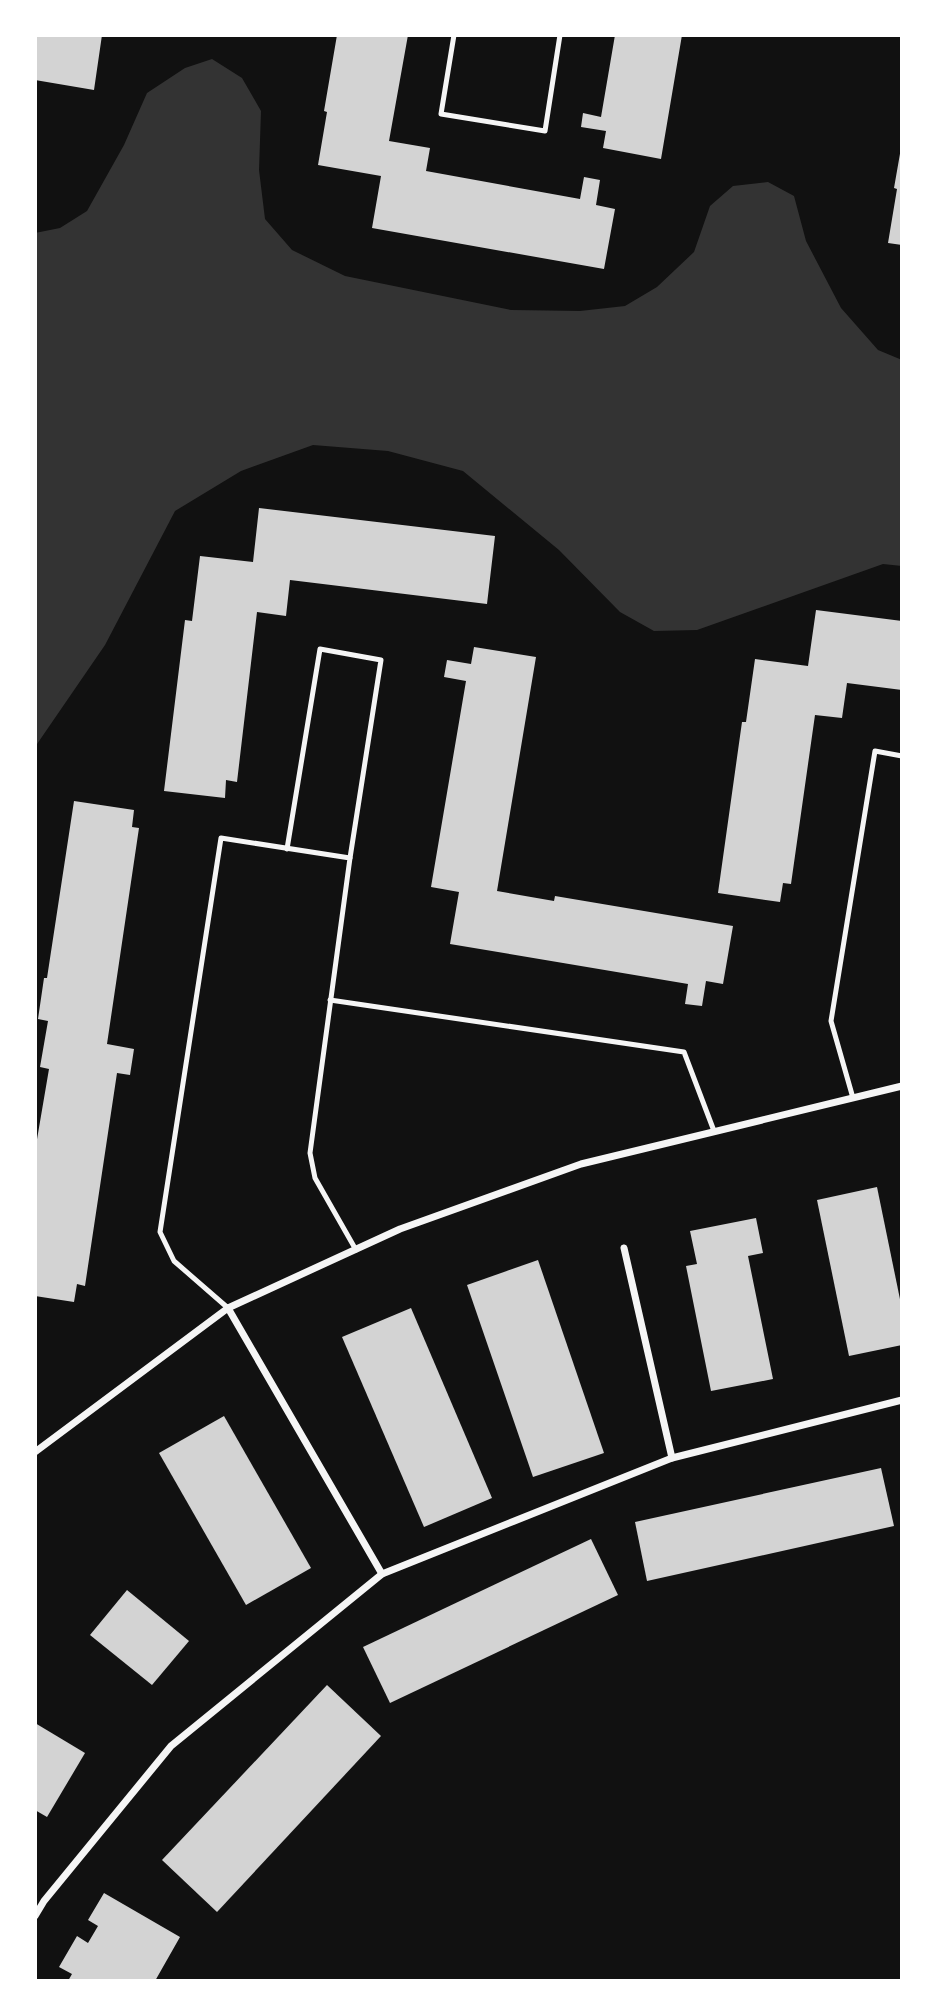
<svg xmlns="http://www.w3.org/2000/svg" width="937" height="2016" viewBox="0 0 937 2016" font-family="Overpass,sans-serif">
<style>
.water{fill:#333}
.building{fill:#d3d3d3}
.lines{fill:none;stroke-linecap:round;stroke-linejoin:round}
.service{stroke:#f5f5f5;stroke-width:5}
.minor{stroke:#f5f5f5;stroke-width:7}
</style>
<rect width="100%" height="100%" fill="#111"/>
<path class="water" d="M212,59l30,19 19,33 -2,59 6,49 27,31 53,26 166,34 69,1 45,-5 32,-19 37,-35 16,-46 23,-20 35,-4 26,14 12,45 35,67 37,42 24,10v206l-19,-2 -186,66 -43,1 -34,-19 -61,-62 -96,-79 -75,-20 -75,-6 -72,26 -66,40 -70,134 -70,102v-514l25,-5 27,-17 37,-66 23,-52 38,-25z"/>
<g class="building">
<path d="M35,35h67l-8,55 -59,-10 2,-16 -2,-1z"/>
<path d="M337,35h71l-19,106 41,7 -4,23 154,28 4,-22 16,3 -4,25 19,4 -11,60 -232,-41 9,-52 -63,-11 9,-53 -3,-1z"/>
<path d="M615,35h67l-21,124 -58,-11 3,-17 -25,-4 2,-14 18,4z"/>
<path d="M901,148h1v97l-14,-2 9,-54 -3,-1z"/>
<path d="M259,508l236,28 -8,68 -197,-24 -4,36 -29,-4 -20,170 -11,-2 -1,18 -61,-7 21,-171 7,1 8,-65 53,6z"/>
<path d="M816,610l86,11v69l-55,-7 -5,35 -27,-3 -24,169 -8,-1 -3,19 -62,-9 24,-171h4l9,-63 53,7z"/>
<path d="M474,647l62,10 -39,234 57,10 1,-5 178,30 -10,58 -17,-3 -4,25 -17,-2 3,-20 -238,-40 9,-52 -28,-5 35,-206 -22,-4 3,-17 24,4z"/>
<path d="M74,801l60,9 -2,17 7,1 -32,216 27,5 -4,26 -13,-2 -32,213 -8,-2 -3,18 -39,-6v-145l14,-82 -9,-2 8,-46 -10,-2 6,-41h3z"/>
<path d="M877,1187l25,122v36l-53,11 -32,-156z"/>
<path d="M756,1218l7,35 -15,3 25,123 -62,12 -25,-125 11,-2 -7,-33z"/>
<path d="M538,1260l66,193 -71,24 -66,-192z"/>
<path d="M411,1308l81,190 -68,29 -82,-190z"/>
<path d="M224,1416l87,152 -65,37 -87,-152z"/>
<path d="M881,1468l13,58 -247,55 -12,-59z"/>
<path d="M591,1539l27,56 -228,108 -27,-56z"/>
<path d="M127,1590l62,51 -37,44 -62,-50z"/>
<path d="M327,1685l54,51 -164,176 -55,-52z"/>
<path d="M35,1723l50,30 -38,64 -12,-7z"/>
<path d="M104,1893l76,44 -25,44h-87l4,-7 -13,-7 18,-31 11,7 10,-17 -10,-6z"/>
</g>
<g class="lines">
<g class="service">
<path d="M454,35l-13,79 104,17 15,-96"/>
<path d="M287,849l33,-200 61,11 -31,198"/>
<path d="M330,1000l354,52 30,79"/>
<path d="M853,1098l-22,-77 44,-270 27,5"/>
<path d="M228,1308l-54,-47 -14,-29 61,-394 129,20 -40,295 5,25 41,72"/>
</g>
<g class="minor">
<path d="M624,1248l48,210"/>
<path d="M228,1308l154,266"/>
<path d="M35,1452l193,-144 172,-79 181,-65 321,-78"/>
<path d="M35,1916l9,-15 127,-155 211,-172 290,-116 230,-58"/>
</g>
</g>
<rect width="937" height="2016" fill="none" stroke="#ffffff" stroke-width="74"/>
</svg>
